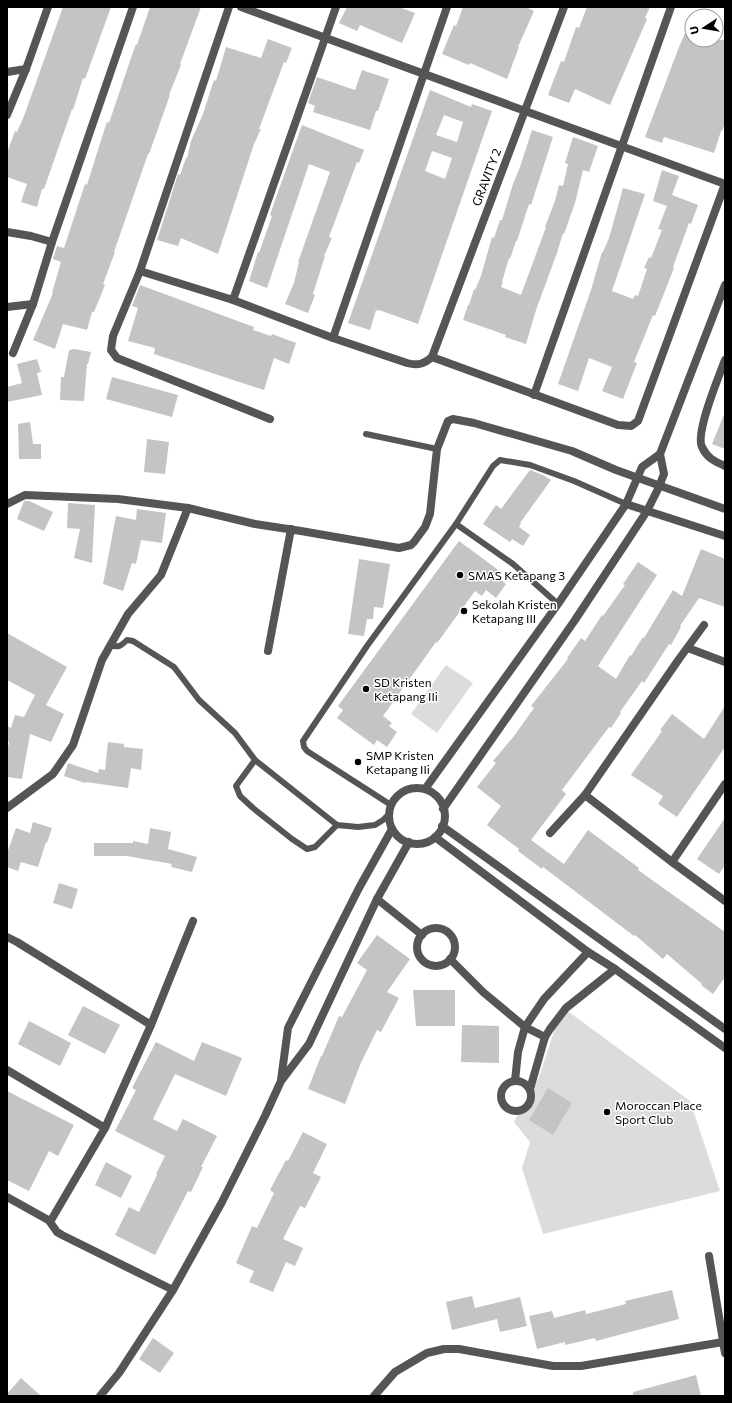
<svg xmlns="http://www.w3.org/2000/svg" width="732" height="1403" viewBox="0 0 732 1403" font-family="Commissioner,sans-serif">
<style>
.green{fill:#dcdcdc}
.building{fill:#c4c4c4;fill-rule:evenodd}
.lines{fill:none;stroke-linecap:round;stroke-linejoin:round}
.lane{stroke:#555;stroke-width:6}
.street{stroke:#555;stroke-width:8}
.poi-dot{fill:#000;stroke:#fff;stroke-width:1.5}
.labels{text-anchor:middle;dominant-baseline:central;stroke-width:3;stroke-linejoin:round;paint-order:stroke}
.street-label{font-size:12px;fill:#000;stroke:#fff}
.poi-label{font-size:12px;fill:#000;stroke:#fff;text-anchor:start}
</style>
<rect width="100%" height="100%" fill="#fff"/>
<g class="green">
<path d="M446,665l27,18 -36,50 -26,-19z"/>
<path d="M562,1007l128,94 30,90 -177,43 -21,-66 8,-26 -16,-20 25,-45z"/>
</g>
<g class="building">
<path d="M63,7h48l-26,72 -2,-1 -10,32 -1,-1 -28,80h-2l-5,18 -16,-5 6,-18 -20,-7v-24l8,-22 2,1 7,-16z"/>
<path d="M150,7h51l-21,57 1,1 -12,30h1l-21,59h-1l-34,98h1l-12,32 2,1 -11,27h-2l-5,18 -24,-6 -8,25 -22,-9 20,-47h-1l9,-31 -8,-3 4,-13 7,2 21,-64 2,1 15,-48 5,-15 2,1 23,-68 4,-11 1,1z"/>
<path d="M347,7h52l16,6 -13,30 -42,-18 -3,6 -18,-8z"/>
<path d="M463,7h63l8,4 -16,36h1l-12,32 -37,-16 -1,2 -27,-11 12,-29 2,1z"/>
<path d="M587,7h63l-5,11 2,1 -37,86 -35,-16 -6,14 -21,-8 13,-34 3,1 12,-35 3,1z"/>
<path d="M692,17v23h33v83l-3,8h-1l-7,22 -50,-16 -2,6 -17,-6 34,-90z"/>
<path d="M268,39l24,9 -6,15 -2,-1 -25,67h2l-7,15 -36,110 -37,-16 -3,8 -21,-6 21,-66 2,1 6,-17h1l4,-17 12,-27 6,-19 5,-15 2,1 10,-34 35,11z"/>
<path d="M362,70l27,9 -11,32h-2l-6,19 -57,-18 2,-6 -7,-3 9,-26 38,13z"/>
<path d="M430,90l41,17 1,-3 20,7 -74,213 -39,-14 -1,1 -2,-1 -6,20 -22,-7zM444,115l19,7 -6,20 -21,-7zM432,151l20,7 -7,21 -20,-8z"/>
<path d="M302,125l62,25 -5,13 -2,-1 -28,75 3,1 -8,18h1l-12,38 2,1 -7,18 -23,-9 9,-21 5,-21h-1l32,-90 -21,-8 -42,124 -18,-7 9,-29 1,1 13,-37 -2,-1 4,-12z"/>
<path d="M532,130l21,7 -22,68 -2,-1 -12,37h-1l-6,18 -1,-1 -7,24h1l-2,5 20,8 25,-68h-1l10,-26 4,-16 4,1 5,-22 -3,-1 8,-26 25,9 -9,26 -6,-2 -8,33 -11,31 -1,-1 -6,20 -21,57 -10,34 -21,-7 1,-2 -43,-15 5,-15h1l5,-16 1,1 6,-14 11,-39 2,1 6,-18h2l11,-36 7,-17z"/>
<path d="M662,170l17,6 -7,19 26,10 -7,19 -2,-1 -16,44 1,1 -19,48 -2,-1 -19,47 3,1 -14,36 -21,-8 10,-24 -23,-9 -11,33 -20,-7 33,-94 11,-38h1l6,-14 14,-50 22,6 -33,97 21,8 2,-4 3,1 9,-27 -3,-1 5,-11 2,1 11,-28 -4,-1 9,-23 -14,-5z"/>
<path d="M140,285l114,42 -1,3 18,6 1,-2 24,9 -7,21 -15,-6 -10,32 -110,-36 1,-6 -27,-7 10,-33 -6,-2z"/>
<path d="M74,349l17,3 -3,12h-1l-3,37 -24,-1 1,-23h3l5,-27z"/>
<path d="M37,359l4,13 -4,1 5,22 -35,7v-15l15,-4 -5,-19z"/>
<path d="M112,377l66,18 -6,22 -66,-18z"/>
<path d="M725,412v37l-13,-5z"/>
<path d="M30,422l3,22h8v15h-22l-1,-35z"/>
<path d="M147,439l22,3 -4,32 -21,-2z"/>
<path d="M530,470l13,5 8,5 -31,43h1l-2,4 11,8 -7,11 -11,-7 -2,3 -27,-18 13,-19 5,4z"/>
<path d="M24,501h5l24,11 -9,19 -27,-12z"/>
<path d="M68,503l27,2 -3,58 -18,-5 6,-29 -13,-1z"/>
<path d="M137,509l29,4 -4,30 -21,-3 -5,24 -4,-1 -9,28 -20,-7 13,-68 20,4z"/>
<path d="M459,541l42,31 -4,5 9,7 -10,14 -10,-8 -4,6 -7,-5 -38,52 -1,-1 -53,74 9,7 -3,3 8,6 -10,15 -10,-7 -3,5 -37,-27 6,-8 -5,-4z"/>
<path d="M701,549l24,10v48l-26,-9 -19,28 1,1 -10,18 -2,-1 -25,39 -2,-2 -22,31 1,1 -10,15 -2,-1 -47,63 4,4 -35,46 33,24 24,-34 51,38 -1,2 87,62v45l-12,17 -12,-9 1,-1 -35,-30 -4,5 -28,-24 -1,1 -91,-69 -1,2 -24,-18 1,-2 -32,-24 14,-19 -24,-19 19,-24 -3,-2 21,-25 20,-28 -3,-2 37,-47 -1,-1 14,-20 4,3 17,-26 1,1 22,-31 -2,-1 15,-22 19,13 -59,91 18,13 14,-24 1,1 12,-19 1,1 29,-48 9,6z"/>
<path d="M359,559l31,5 -7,44 -9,-1 -1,12h-6l-3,17 -16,-2z"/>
<path d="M7,633l60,34 -21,38 18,9 -13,28 -21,-8 -8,45 -15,-2v-25l2,-10 -2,-1v-15l4,2 4,-13 9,2 11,-22 -28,-15z"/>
<path d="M725,706v41l-48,70 -19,-13 5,-8 -32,-21 31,-44 -2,-1 12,-16 32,25z"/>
<path d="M108,742l16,2v3l19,2 -2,21 -10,-2 -3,20 -42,-6 -1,1 -21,-7 4,-13 30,10 1,-4 6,1z"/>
<path d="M725,818v47l-6,9 -22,-15z"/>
<path d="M33,822l19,6 -5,15 -1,-1 -8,25 -17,-5 -3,9 -11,-4v-14l9,-25 14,5z"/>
<path d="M150,828l21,4 -3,17 29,8 -5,15 -21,-5 1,-3 -45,-8h-33v-13h39v-2l15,3z"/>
<path d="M59,883l19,6 -6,20 -19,-6z"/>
<path d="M377,935l33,24 -23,33 12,6 -18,34 -4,-2 -17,35 -15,39 -37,-15 13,-33h1l17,-40 3,1 25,-47 -10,-7z"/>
<path d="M413,990h42v36h-39z"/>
<path d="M83,1006l37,19 -15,29 -37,-19z"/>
<path d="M29,1021l42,22 -11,23 -42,-22z"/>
<path d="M462,1025l37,1v37l-38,-1z"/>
<path d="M156,1042l38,19 8,-19 40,16 -16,38 -51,-22 -22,45 24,12 6,-12 34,17 -16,31h2l-12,25 -3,-1 -33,64 -40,-20 14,-28 10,5 18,-37 -1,-1 9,-18 -50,-25 21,-41 -4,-2z"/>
<path d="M548,1088l24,15 -19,32 -24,-15z"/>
<path d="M7,1091l67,34 -16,31 -9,-5 -20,40 -22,-11z"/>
<path d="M303,1132l24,12 -14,29 8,4 -16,31 -5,-2 -17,33 20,9 -8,18 -9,-4 -13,30 -24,-10 5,-11 -18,-8 16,-37 5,2 17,-35 -4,-3 16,-30 2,1z"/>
<path d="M106,1162l26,14 -11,22 -26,-13z"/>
<path d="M672,1290l7,29 -83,22 -1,-3 -30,7v-3l-28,7 -8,-33 23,-5 2,7 31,-8 1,4 40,-10 -1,-3z"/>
<path d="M472,1296l3,12 45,-11 7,29 -27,6 -3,-13 -45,11 -6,-28z"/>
<path d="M153,1338l21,15 -14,20 -21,-14z"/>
<path d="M696,1375l5,21h-68v-4z"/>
<path d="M21,1378l20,18h-34v-2z"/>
</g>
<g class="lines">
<g class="lane">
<path d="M366,434l71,15"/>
<path d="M456,524l57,40 45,40"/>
<path d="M111,645c7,3 10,1 16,-5l6,1 41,26 25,33 36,33 20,27 82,65 21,2 17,-2 8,-5 6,-6"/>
<path d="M255,760l-19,26 4,10 13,12 39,31 15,10 8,-2 22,-22"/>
<path d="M391,805l-84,-54 -3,-4 -1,-6 64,-95 89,-122 37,-58 7,-6 30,5 44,16 52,23"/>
</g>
<g class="street">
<path d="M229,7l-89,264 -27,65 -2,14 6,8 153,61"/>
<path d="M241,7l484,177"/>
<path d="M7,72l19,-3"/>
<path d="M7,115l19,-46 22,-62"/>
<path d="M7,232l24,4 21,6"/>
<path d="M140,271l93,29 100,38 74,25c11,3 17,1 25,-6l186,68 13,1 7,-5 87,-237"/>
<path d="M233,300l103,-293"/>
<path d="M7,307l26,-3"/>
<path d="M333,338l114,-331"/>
<path d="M13,353l20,-49 19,-62 81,-235"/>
<path d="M432,357l132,-350"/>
<path d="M725,360c-6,16 -30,73 -23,87 5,11 12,14 23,19"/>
<path d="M534,395l137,-388"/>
<path d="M7,504l18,-9 93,4 70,9 67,16 46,7 98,17 12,-3 3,-3 11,-15 5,-13 7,-65 9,-23 2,-5 5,-2 21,4 98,28 44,19 109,39"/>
<path d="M626,504l99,32"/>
<path d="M688,648l37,14"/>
<path d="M268,651l23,-122"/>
<circle cx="417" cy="816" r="28"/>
<path d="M425,789l133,-185 68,-100 16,-37 18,-13"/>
<path d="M585,795l87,67 53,39"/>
<path d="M7,808l46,-34 20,-29 29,-85 26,-46 33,-39 27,-67"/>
<path d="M443,809l132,-189 72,-109 11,-22 6,-15 -4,-20 65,-169"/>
<path d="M442,826l283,203"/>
<path d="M550,833l35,-38 94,-136 25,-34"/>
<path d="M435,837l153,115 27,17 110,79"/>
<path d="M672,862l53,-78"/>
<path d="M377,899l45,36"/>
<circle cx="436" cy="947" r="19"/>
<path d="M7,937l10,5 134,83 -46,103 -55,94 7,10 5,3 111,55"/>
<path d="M450,959l33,33 42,35 20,10"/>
<path d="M151,1025l42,-104"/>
<path d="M7,1070l98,58"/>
<path d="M281,1080l7,-52 71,-140 33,-59"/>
<path d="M515,1081l3,-29 7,-25 19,-28 44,-47"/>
<circle cx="516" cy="1096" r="15"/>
<path d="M530,1089l15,-52 5,-8 16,-21 49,-39"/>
<path d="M7,1197l43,24"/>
<path d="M709,1256l16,97"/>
<path d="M100,1396l19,-23 54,-83 49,-88 43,-86 16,-35 28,-37 68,-145 32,-57"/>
<path d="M374,1396l21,-24 32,-19 17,-4h15l94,17h28l142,-24"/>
</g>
</g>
<g class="poi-dot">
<circle cx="460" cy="575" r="4"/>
<circle cx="464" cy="611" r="4"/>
<circle cx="366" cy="689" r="4"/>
<circle cx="358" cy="762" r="4"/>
<circle cx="607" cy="1112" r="4"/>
</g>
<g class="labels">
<g class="street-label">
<text transform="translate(486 177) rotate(-69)">GRAVITY 2</text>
</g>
<g class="poi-label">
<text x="468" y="575">SMAS Ketapang 3</text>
<text x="472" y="604">Sekolah Kristen<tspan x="472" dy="14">Ketapang III</tspan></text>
<text x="374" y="682">SD Kristen<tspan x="374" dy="14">Ketapang IIi</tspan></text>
<text x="366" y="755">SMP Kristen<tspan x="366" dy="14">Ketapang IIi</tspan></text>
<text x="615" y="1105">Moroccan Place<tspan x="615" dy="14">Sport Club</tspan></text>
</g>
</g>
<rect width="732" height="1403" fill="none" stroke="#000000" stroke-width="16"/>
<g transform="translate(704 28) rotate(258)"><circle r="19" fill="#ffffff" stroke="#999999"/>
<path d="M0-3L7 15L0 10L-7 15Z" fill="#000000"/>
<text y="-6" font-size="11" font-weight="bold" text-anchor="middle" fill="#000000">U</text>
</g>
</svg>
